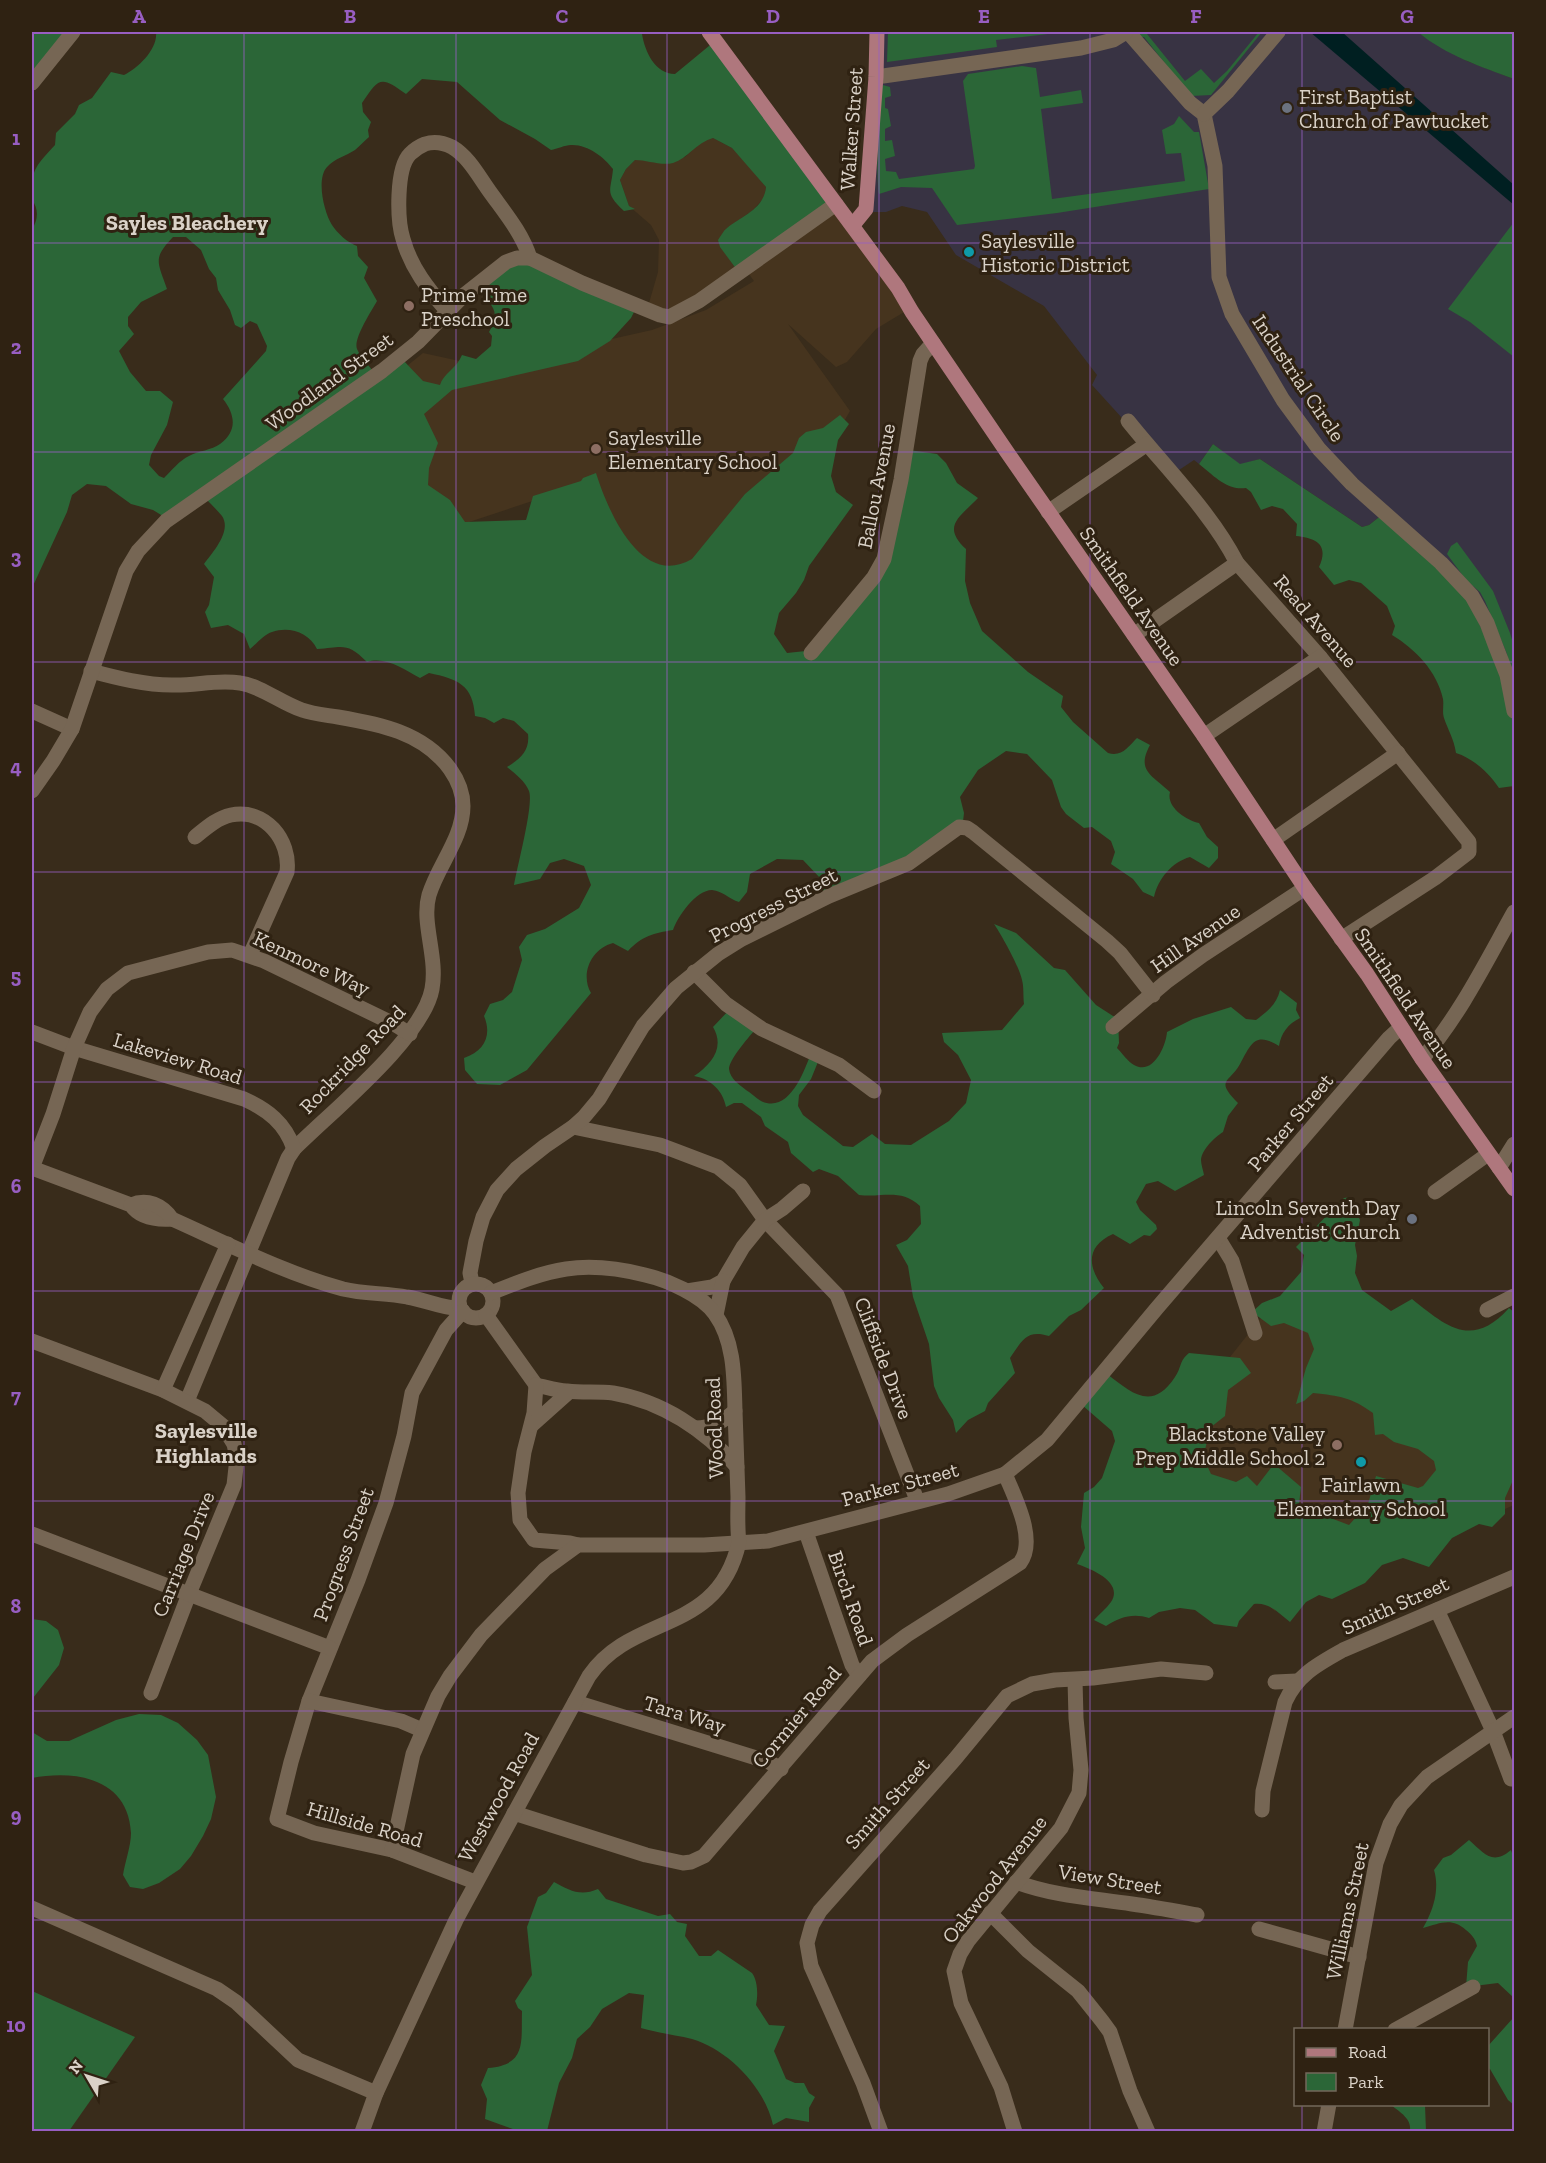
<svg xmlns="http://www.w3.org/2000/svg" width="1546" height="2163" viewBox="0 0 1546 2163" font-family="'Zilla Slab',serif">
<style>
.built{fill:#46341e}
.industrial{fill:#383343}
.green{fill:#2b6637;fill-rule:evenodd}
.water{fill:#001f21}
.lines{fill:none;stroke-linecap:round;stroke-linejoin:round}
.minor{stroke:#766654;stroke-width:15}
.major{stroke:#af777d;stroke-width:15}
.grid{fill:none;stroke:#985ec2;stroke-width:1.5;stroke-opacity:0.55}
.worship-dot{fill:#6b7280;stroke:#2f2212;stroke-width:2}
.culture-dot{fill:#0f9aa8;stroke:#2f2212;stroke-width:2}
.education-dot{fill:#8d6e63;stroke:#2f2212;stroke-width:2}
.labels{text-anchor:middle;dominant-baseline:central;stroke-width:6;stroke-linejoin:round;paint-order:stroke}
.poi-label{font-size:21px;fill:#dad2c8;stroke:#2f2212;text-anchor:start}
.street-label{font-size:21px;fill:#dad2c8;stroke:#2f2212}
.neighbourhood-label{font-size:22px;font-weight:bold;fill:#dad2c8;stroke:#2f2212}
.neatline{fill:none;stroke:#985ec2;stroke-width:2}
.grid-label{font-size:20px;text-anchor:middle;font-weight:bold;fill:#985ec2}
</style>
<rect width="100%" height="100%" fill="#392c1b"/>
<g class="built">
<path d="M713,138l19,10 22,24 12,15 -1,10 -13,14 -26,18 -5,18 16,23 -56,43 -34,-3 11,-38 1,-32 -8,-15 -22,-19 -9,-26 6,-11 9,-9h12l15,3 23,-6 17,-16z"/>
<path d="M836,204l73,105 -33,20 -29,33 -11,5 -48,-43 62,87 -38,65 -151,117 -71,-111 -130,43 -38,-29 -35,-114 36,-29 64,14 165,-37 54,-20 48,-29 -8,-11z"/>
<path d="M1276,1299l238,103v103l-239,106 -148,-124z"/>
</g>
<path class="industrial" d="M877,32h541l8,6 41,23 47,18v620l-131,-185 -14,11 -7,2 -102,-68 -20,6 -27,-21 -14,20 28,22 -33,-26 -21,14 -81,-89 5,-10 -53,-69 -88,-51 -29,-43 -25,-6 -16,6h-16z"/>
<g class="green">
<path d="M32,32h43l-43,56z"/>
<path d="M156,32h488l-2,2c3,18 13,40 33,40l40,-33 119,158 -97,71 -17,-23 -2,-7c3,-4 5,-9 9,-12 15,-12 37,-19 39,-41l-34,-39 -19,-10c-17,5 -25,20 -40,25 -12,3 -26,-3 -38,-3l-9,9 -6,11 9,26 6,3 -11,2c-20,-19 -13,-19 -11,-42 -9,-12 -26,-25 -42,-24 -6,0 -14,4 -20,5l-16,-11 -35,-19 -43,-38 -35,-3 -16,15c-26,-19 -27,-16 -44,9l1,9 8,10 -3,8 1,7c-5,4 -9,9 -14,13 -9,6 -20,8 -28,17 -11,12 -3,45 5,58 5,8 16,18 25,21l1,10 10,11 -4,11 13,23c-6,11 -24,38 -20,48 4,9 14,19 20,27l26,-16 20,21 17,4c3,-11 17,-17 22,-30l14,4 15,-13 1,-10 -3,-4c13,-23 2,-26 -12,-44l48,-30 111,50 -5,10 -21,23 -32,20 -126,29 -28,24 14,29 -9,25 -1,17 22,15 15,22 61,-2 7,-24 48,-15 2,-3 13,-5c12,38 45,116 96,86l53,-65 48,-41 6,-15 7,-6 17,-4 17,-13 9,9 -11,16 -7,36 5,16 17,13 -44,61 -5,14 -8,13 -17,20 -5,21 13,19 28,-3 53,-61 41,-139 28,4 9,9 11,20 21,15c-18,19 -37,28 -12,51l-1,32 5,22 12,28 46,41 35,24 -2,11 12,15 35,31c14,4 20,-6 29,-15l13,7c-14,26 2,30 20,47 -4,15 16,28 29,31l8,14 11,10v11l-9,10 -19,-11c-18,5 -32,22 -36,40l-11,-5 -10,-13 -22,-15 4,-12 -4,-11 -19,-14 -8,1 -18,-14 -5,-7 -9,-27 -25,-26 -21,-3 -28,19 -18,27 4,16 -2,17 -144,75 3,-26 -18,-19 -26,-1 -27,15 -3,18 -8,10c-10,-3 -16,-11 -27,-12 -16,0 -34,26 -39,40 -19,3 -31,6 -45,21l-15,-8c-22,6 -33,31 -22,50l-64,77 -27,15 -23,-1 -12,-14 -1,-12c21,-7 28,-23 20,-42l6,-12 13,-4 9,-8 10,-32 -3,-13 8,-12 18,-6 34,-21 12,-23 -7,-19 -20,-7 -14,4 -10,16 -26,6c3,-18 20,-81 15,-94 -4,-10 -14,-17 -22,-24 13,-8 23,-16 21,-33l-14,-13 -11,-3 -9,5 -9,-5 -10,-2c-2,-31 -17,-37 -46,-43l-9,5c-16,-9 -35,-22 -53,-16 -20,-20 -23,-15 -50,-13 -8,-16 -27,-23 -45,-17 -7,2 -16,12 -22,17l-6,-15 -16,-9 -17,3 -6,-16 4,-7 5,-28 -10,-13c9,-12 28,-33 18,-48 -5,-6 -11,-12 -17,-18l-34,23 -18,-11 -22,-6 -25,-18 -19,-2 -15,11 -5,17 -35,76v-359c6,-9 7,-20 0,-29 -1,-31 3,-33 23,-55l1,-12 19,-19 4,-9 13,-7 19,-26 13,3c14,-7 34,-26 32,-43zM173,237h13l15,13 8,19 7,9 2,12 12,20 5,15 6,3 9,-7 7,3 10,22 -1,5 -43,48c12,15 15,32 -3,45 -8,6 -22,7 -31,12 -9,4 -18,15 -25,22l-5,-2 -10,-11 2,-10 16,-30 6,-23 -13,-11h-14l-16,-19 -11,-21 15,-17 -6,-8v-9l13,-15 26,-13c-9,-27 -15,-30 6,-52z"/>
<path d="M888,32h177l-69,8 1,7 -110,15z"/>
<path d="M1134,32h13v2l38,47 16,-12 13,14 13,-12 32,-39h3l-51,63 -20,1 -47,-59 -18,1z"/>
<path d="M1418,32h96v47c-32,-12 -69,-24 -96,-47z"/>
<path d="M1022,66l14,2 4,29 41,-7 2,13 -42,6 11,90 133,-18 -4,-28 -15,1 -4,-24 12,-6 5,-8 15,16h5l10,57 -152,24 -100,12 -25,-37 -31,-1 -22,7c-3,-14 -2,-99 4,-109l7,2 1,9 -6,2v10l3,1 3,17 -6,3v12l7,-1 3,16 -10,3 1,12 10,1 3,7 75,-10 1,-3 -12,-85 5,-7z"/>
<path d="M1514,222v135l-44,-35 -22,-13z"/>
<path d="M1213,444l27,20 20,-5 102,68 7,-2 14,-11 74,62 57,123v87l-15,2c-11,-16 -25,-29 -43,-35 -2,-14 -8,-23 -12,-35 -2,-6 0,-13 -1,-19 -6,-28 -28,-50 -51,-64l3,-9 -8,-20 -26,-23 -12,-3 -15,5 -15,-18c10,-22 -2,-29 -23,-31l1,-12 -14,-15 -11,-3 -11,4 -10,-18 -5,-4c-19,3 -33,-13 -47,-24z"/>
<path d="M1457,542l36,49 17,42 4,13v48l-7,-40 -22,-53 -5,-9 -14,-12 -19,-26 4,-8z"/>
<path d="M994,924l22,9 38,35 11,2 31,35 17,11 5,1 1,26 -2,5c5,5 11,14 17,17 19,11 32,-19 33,-33l26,-13 38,-12 15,12 10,1c11,-8 21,-16 24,-30l17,13 -1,7 4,8c-12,6 -19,15 -21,28 -24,-15 -28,-2 -39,18 -10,19 -26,15 -2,39l-10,13 -5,16c-8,5 -21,17 -22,28 0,4 2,10 3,15l-29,16 -17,-10 -12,3 -10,18 4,8 16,15 1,4 -7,7 -6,-1 -14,9 -17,-10c-27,12 -26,33 -9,54l-23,22 -12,6 -20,20c-23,-7 -27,5 -39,22l5,15 -27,30 -3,8 -17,9 -12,13 -3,-13 -14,-22 -5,-12 -5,-42 -16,-47 -5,-31 -12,-21 11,-5 14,-16 -1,-18c-20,-18 -37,-8 -61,-11l-21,-19 -19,-7 -6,3 -22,-19 -3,-11 -23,-16 -4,-9 -19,-14h-8l-8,4c-3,-16 -15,-28 -32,-31 18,-12 31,-29 19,-49l18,-19 23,23c-6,7 -25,29 -25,38 1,10 11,16 17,21 5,3 10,8 15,11 28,13 43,-29 50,-48l9,4 -9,22 -12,16 -1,11 5,9 40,31 10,1 19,-13 13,10 26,1 38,-24 17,-18 5,-23 -13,-25 -14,-13 -2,-9 60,-3 22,-26c-1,-8 0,-17 -2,-24 -2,-12 -21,-46 -28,-56z"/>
<path d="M1350,1197l10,23 -5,25 2,11 -2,17 7,17 29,21 21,-12c35,28 60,50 97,9l5,4v166l-9,20v16l-13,13 -13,-3 -27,14 -23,29 -26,-9 -21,7 -17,18 -33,16 -13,-4 -13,7 -16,20c-11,-9 -21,-20 -36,-18l-15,17 -2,6 -23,-3 -19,-14 -15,-2 -21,4 -10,6c-16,-5 -29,-1 -43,8l-12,-6c5,-6 12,-11 17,-18 13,-20 -20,-33 -34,-38l8,-16 -4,-21 3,-34 10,-6 8,-9 13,-37 -3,-10 -30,-26 25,-31c25,19 45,38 68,3 7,-10 4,-16 14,-24l51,5 11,15 -23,17 -3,26 -14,11 -8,30 8,17 25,8 11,-6 10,10 17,-22 27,23 -2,17 16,14 13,-1 21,8 19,-21 8,-28 42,12 5,-2 13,-16 -2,-9 -16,-12 -24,-7 -11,-8 -8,1 -2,-22c-22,-16 -33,-17 -60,-20l-9,8 -8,3 10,-36 8,-19 -6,-16 -24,-10 -13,3 -19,-14 10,-9 18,-7 21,-24 3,-17 -8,-8 48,-49z"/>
<path d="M32,1619l14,2 12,9 6,18 -5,17 -26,33 -1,7z"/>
<path d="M139,1714l22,1 17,8 19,17 11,15 8,42 -5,22 -8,17 -12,20 -11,13 -21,14 -16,6 -13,-2 -7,-12c2,-13 8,-29 8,-42 -3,-55 -55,-63 -99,-55v-46l15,9h22l47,-21z"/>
<path d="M1469,1840c15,13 23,26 42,10l3,9v139l-16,-15 -32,4 2,-25 9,-16c-2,-8 -5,-11 -11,-16 -14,-13 -26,-7 -43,-2 10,-17 17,-38 11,-58l9,-12 8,-3z"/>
<path d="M554,1882c15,8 26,15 44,7l8,10 52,17 12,-2 7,8 10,2 -2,12 14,20h12l7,-6 34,23c6,8 6,23 4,32l13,20 16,1 -11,25 12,28 9,4h9l5,10 6,4 -6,11v14l-23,-4 -13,7c-8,-37 -44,-75 -81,-86 -16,-4 -34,-6 -51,-11l3,-33 -15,-2 -27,16 -12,18 -13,12 -5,19 -13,25 -12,48h-29l-33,-12 2,-20 -6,-14 7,-17c39,-3 33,-26 34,-57l-4,-3 -3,-7 17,-26 -5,-48 11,-30 8,-4z"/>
<path d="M32,1991l103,46 -66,94h-37z"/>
<path d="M1514,2017v88l-6,-5 -18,-31 -2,-1v-22z"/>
<path d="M1391,2105h34l1,26h-16c2,-12 -10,-19 -19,-26z"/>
</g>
<path class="water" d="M1310,32h32l172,153v20z"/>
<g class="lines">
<g class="minor">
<path d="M1128,32l62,71 14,11 11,52 4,111 13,37 51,86 36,49 33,35 89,79 31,33 15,27 9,24 11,28 7,36"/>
<path d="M876,77l205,-29 32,-8 13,-8"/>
<path d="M32,83l41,-51"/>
<path d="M1204,114l24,-23 50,-59"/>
<path d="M448,312c-20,-23 -37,-44 -45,-73 -6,-19 -7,-71 7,-85 4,-4 10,-8 15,-10 9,-3 19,-1 27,3 17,10 27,30 38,45 15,21 32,41 40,66"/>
<path d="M1128,421c36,45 83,91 109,142l83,94 149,185v10l-34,26 -94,61"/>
<path d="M1048,512l99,-68"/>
<path d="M1134,635l103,-72"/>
<path d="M811,653l63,-76 10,-18 17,-79 19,-119 3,-7 10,-11"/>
<path d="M91,671c26,7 54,14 81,14 23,1 45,-6 68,-2 21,3 41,20 62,27 11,4 24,5 36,7 41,7 85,15 112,52 7,10 13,24 13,37 0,32 -25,59 -34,89 -8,28 9,62 3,94 -9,49 -101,123 -138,160l-6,9 -101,243"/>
<path d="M32,711l40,18"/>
<path d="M1204,736l116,-79"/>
<path d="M32,791l21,-30 19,-32 54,-158 12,-20 28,-30 216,-150 36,-29 45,-46 43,-34 11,-4h13l52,25 78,32 9,2 30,-16 137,-97"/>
<path d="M195,837c11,-9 22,-19 36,-22 34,-7 60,25 56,57l-37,83"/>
<path d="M1273,840l125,-87"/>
<path d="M694,972l32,32 36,25 77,36 35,26"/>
<path d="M1113,1027l53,-45 37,-27 102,-67"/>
<path d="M32,1032l42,16 170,51c24,11 41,24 50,50"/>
<path d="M1422,1059c38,-44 64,-97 92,-147"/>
<path d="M573,1127l87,18 16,6 42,16 22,18 25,35 72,75 80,205"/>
<path d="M32,1168l21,-54 21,-66 16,-36 17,-23 21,-16 80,-21 24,-2 32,11 130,63 16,10"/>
<path d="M32,1168l99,37c9,13 26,15 41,14"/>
<path d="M1499,1168l15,-24"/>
<path d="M1435,1192l53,-38"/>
<path d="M131,1205c16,-7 31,0 41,14 56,25 112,54 171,70 21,5 43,4 64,8 19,3 34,11 54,12"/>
<path d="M1218,1238l14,23 23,72"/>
<path d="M472,1283l-2,-10 6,-32 7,-24 14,-27 19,-21 29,-23 28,-19 11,-10 15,-18 44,-73 33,-38 42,-34 24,-15 87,-43 80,-33 50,-36 8,1 6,4 134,109 13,12 33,42"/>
<circle cx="476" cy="1301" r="17"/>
<path d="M687,1291l25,-4 11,-6 20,-34 22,-27 17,-11 21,-18"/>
<path d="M1487,1310l27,-14"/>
<path d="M463,1311l-17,19 -34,63 -8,43 -18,67 -28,77 -49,121 -18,61 -14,57 37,14 78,17 83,32"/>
<path d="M486,1315l50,70"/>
<path d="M716,1315l7,-34"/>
<path d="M32,1341l131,49 42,21 18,15 11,18 3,14 -3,27 -45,109 -38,99"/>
<path d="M536,1385c10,2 21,6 31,6 16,2 31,0 46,2 48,8 93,37 124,74"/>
<path d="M536,1385l-2,28 -10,39 -6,41 2,27 14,20 36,3 8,2"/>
<path d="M163,1390l65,-146"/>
<path d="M532,1425l37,-33"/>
<path d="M695,1428c18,0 27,-6 40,-17"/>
<path d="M806,1532l46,133 7,11"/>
<path d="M32,1534l298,114"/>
<path d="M1437,1610l56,121 18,48"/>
<path d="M1275,1682l22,-1"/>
<path d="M309,1701l92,20 21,9"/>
<path d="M575,1702l194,60 12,7"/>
<path d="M1262,1810l1,-19 22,-89c12,-27 33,-38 58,-52l171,-73"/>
<path d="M514,1813l132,42 37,8 8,-1 13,-6 168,-195 35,-26 113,-72c17,-23 -5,-65 -15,-89"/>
<path d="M392,1850l21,-96 25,-58 12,-20 31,-41 64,-66 33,-24h126l64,-4 180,-47 57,-20 42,-34 110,-132 232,-270 12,-11"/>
<path d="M1016,1882c38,14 76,16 116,22 22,3 43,7 65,11"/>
<path d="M32,1908l185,81 19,13 62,58 78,33"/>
<path d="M990,1913l38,38 50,40 24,30 8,11 20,59 18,41"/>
<path d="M1259,1929l100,28"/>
<path d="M1345,2030l31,-167 14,-39 11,-19 26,-28 87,-60"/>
<path d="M1395,2030l78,-43"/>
<path d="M362,2132l14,-39 80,-173 133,-244c44,-64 129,-40 150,-134 -2,-15 -1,-30 -1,-45 -1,-29 -2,-58 -3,-86 -1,-32 0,-69 -20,-97 -13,-19 -48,-34 -70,-39 -64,-16 -95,-6 -154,18"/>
<path d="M881,2132l-18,-49 -52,-117 -4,-23 5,-18 8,-14 135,-152 52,-63 25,-12 23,-4 38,-2 68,-9 45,4"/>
<path d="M1015,2132l-14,-45 -40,-84 -7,-32 6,-17 8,-13 93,-113 18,-35 2,-23 -5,-52 -1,-38"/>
<path d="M1324,2132l5,-28"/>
</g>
<g class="major">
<path d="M709,32l189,256 14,24 95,140 197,284 101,152 62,86 55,85 92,130"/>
<path d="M853,225l13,-16 10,-132 1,-45"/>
</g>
</g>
<path class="grid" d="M244,32v2100M456,32v2100M667,32v2100M879,32v2100M1090,32v2100M1302,32v1998M32,243h1482M32,452h1482M32,662h1482M32,872h1482M32,1082h1482M32,1291h1482M32,1501h1482M32,1711h1482M32,1920h1482M1302,2104v28"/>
<g class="worship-dot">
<circle cx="1287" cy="108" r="6"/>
<circle cx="1412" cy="1219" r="6"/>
</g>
<g class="culture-dot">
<circle cx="969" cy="252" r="6"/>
<circle cx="1361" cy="1462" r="6"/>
</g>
<g class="education-dot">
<circle cx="409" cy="306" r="6"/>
<circle cx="596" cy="449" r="6"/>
<circle cx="1337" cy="1445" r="6"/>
</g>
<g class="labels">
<g class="poi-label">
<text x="1299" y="96">First Baptist<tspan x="1299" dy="24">Church of Pawtucket</tspan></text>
<text x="981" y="240">Saylesville<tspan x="981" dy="24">Historic District</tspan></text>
<text x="421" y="294">Prime Time<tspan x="421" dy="24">Preschool</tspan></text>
<text x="608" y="437">Saylesville<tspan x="608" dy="24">Elementary School</tspan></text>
<text x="1400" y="1207" text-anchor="end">Lincoln Seventh Day<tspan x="1400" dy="24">Adventist Church</tspan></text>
<text x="1325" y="1433" text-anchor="end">Blackstone Valley<tspan x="1325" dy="24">Prep Middle School 2</tspan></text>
<text x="1361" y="1484" text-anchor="middle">Fairlawn<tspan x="1361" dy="24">Elementary School</tspan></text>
</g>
<g class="street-label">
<text transform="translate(851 129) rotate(-86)">Walker Street</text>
<text transform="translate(1299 378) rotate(56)">Industrial Circle</text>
<text transform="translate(329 381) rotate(-36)">Woodland Street</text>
<text transform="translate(876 486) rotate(-79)">Ballou Avenue</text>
<text transform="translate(1132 596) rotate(55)">Smithfield Avenue</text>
<text transform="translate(1316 621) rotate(49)">Read Avenue</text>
<text transform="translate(773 905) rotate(-27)">Progress Street</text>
<text transform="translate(1195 938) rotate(-35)">Hill Avenue</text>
<text transform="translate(312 963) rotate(25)">Kenmore Way</text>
<text transform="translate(1406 998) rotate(56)">Smithfield Avenue</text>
<text transform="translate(178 1058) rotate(17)">Lakeview Road</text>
<text transform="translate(352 1059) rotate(-46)">Rockridge Road</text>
<text transform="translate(1290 1122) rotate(-50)">Parker Street</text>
<text transform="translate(884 1358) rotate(69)">Cliffside Drive</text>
<text transform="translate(714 1428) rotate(-92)">Wood Road</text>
<text transform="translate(900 1484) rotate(-15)">Parker Street</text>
<text transform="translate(183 1554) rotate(-68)">Carriage Drive</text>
<text transform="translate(343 1554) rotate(-70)">Progress Street</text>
<text transform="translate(851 1598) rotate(71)">Birch Road</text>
<text transform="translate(1395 1605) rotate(-24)">Smith Street</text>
<text transform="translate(685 1714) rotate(17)">Tara Way</text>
<text transform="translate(796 1717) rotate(-50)">Cormier Road</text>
<text transform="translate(498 1797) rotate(-61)">Westwood Road</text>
<text transform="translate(887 1803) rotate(-48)">Smith Street</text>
<text transform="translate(365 1824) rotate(16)">Hillside Road</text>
<text transform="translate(994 1879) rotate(-52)">Oakwood Avenue</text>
<text transform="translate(1110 1879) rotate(9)">View Street</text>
<text transform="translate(1347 1911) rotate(-78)">Williams Street</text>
</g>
<g class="neighbourhood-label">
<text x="187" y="222">Sayles Bleachery</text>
<text x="206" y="1430">Saylesville<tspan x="206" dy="25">Highlands</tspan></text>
</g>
</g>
<rect width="1546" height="2163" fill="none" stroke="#2f2212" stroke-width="66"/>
<rect x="1294" y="2028" width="195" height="78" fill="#2f2212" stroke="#73685b" stroke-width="1.5"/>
<rect x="1306" y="2048" width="30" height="9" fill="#af777d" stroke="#73685b" stroke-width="1.5"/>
<text x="1348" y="2058" font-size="18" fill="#dad2c8">Road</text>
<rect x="1306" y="2073" width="30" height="18" fill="#2b6637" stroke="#73685b" stroke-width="1.5"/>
<text x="1348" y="2088" font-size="18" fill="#dad2c8">Park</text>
<g transform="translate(87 2076) rotate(309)" stroke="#2f2212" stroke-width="4.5" paint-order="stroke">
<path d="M0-4.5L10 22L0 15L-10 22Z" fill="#dad2c8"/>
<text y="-9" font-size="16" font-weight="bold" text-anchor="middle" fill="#dad2c8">N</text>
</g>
<rect x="33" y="33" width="1480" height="2097" class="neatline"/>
<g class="grid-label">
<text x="139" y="23">A</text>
<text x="350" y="23">B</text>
<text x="562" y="23">C</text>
<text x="773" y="23">D</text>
<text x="984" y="23">E</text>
<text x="1196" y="23">F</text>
<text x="1407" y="23">G</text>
<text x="16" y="145">1</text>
<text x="16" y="354">2</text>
<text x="16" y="564">3</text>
<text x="16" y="774">4</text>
<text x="16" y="983">5</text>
<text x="16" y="1193">6</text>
<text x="16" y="1403">7</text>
<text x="16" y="1613">8</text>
<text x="16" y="1822">9</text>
<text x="16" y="2032">10</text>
</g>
</svg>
